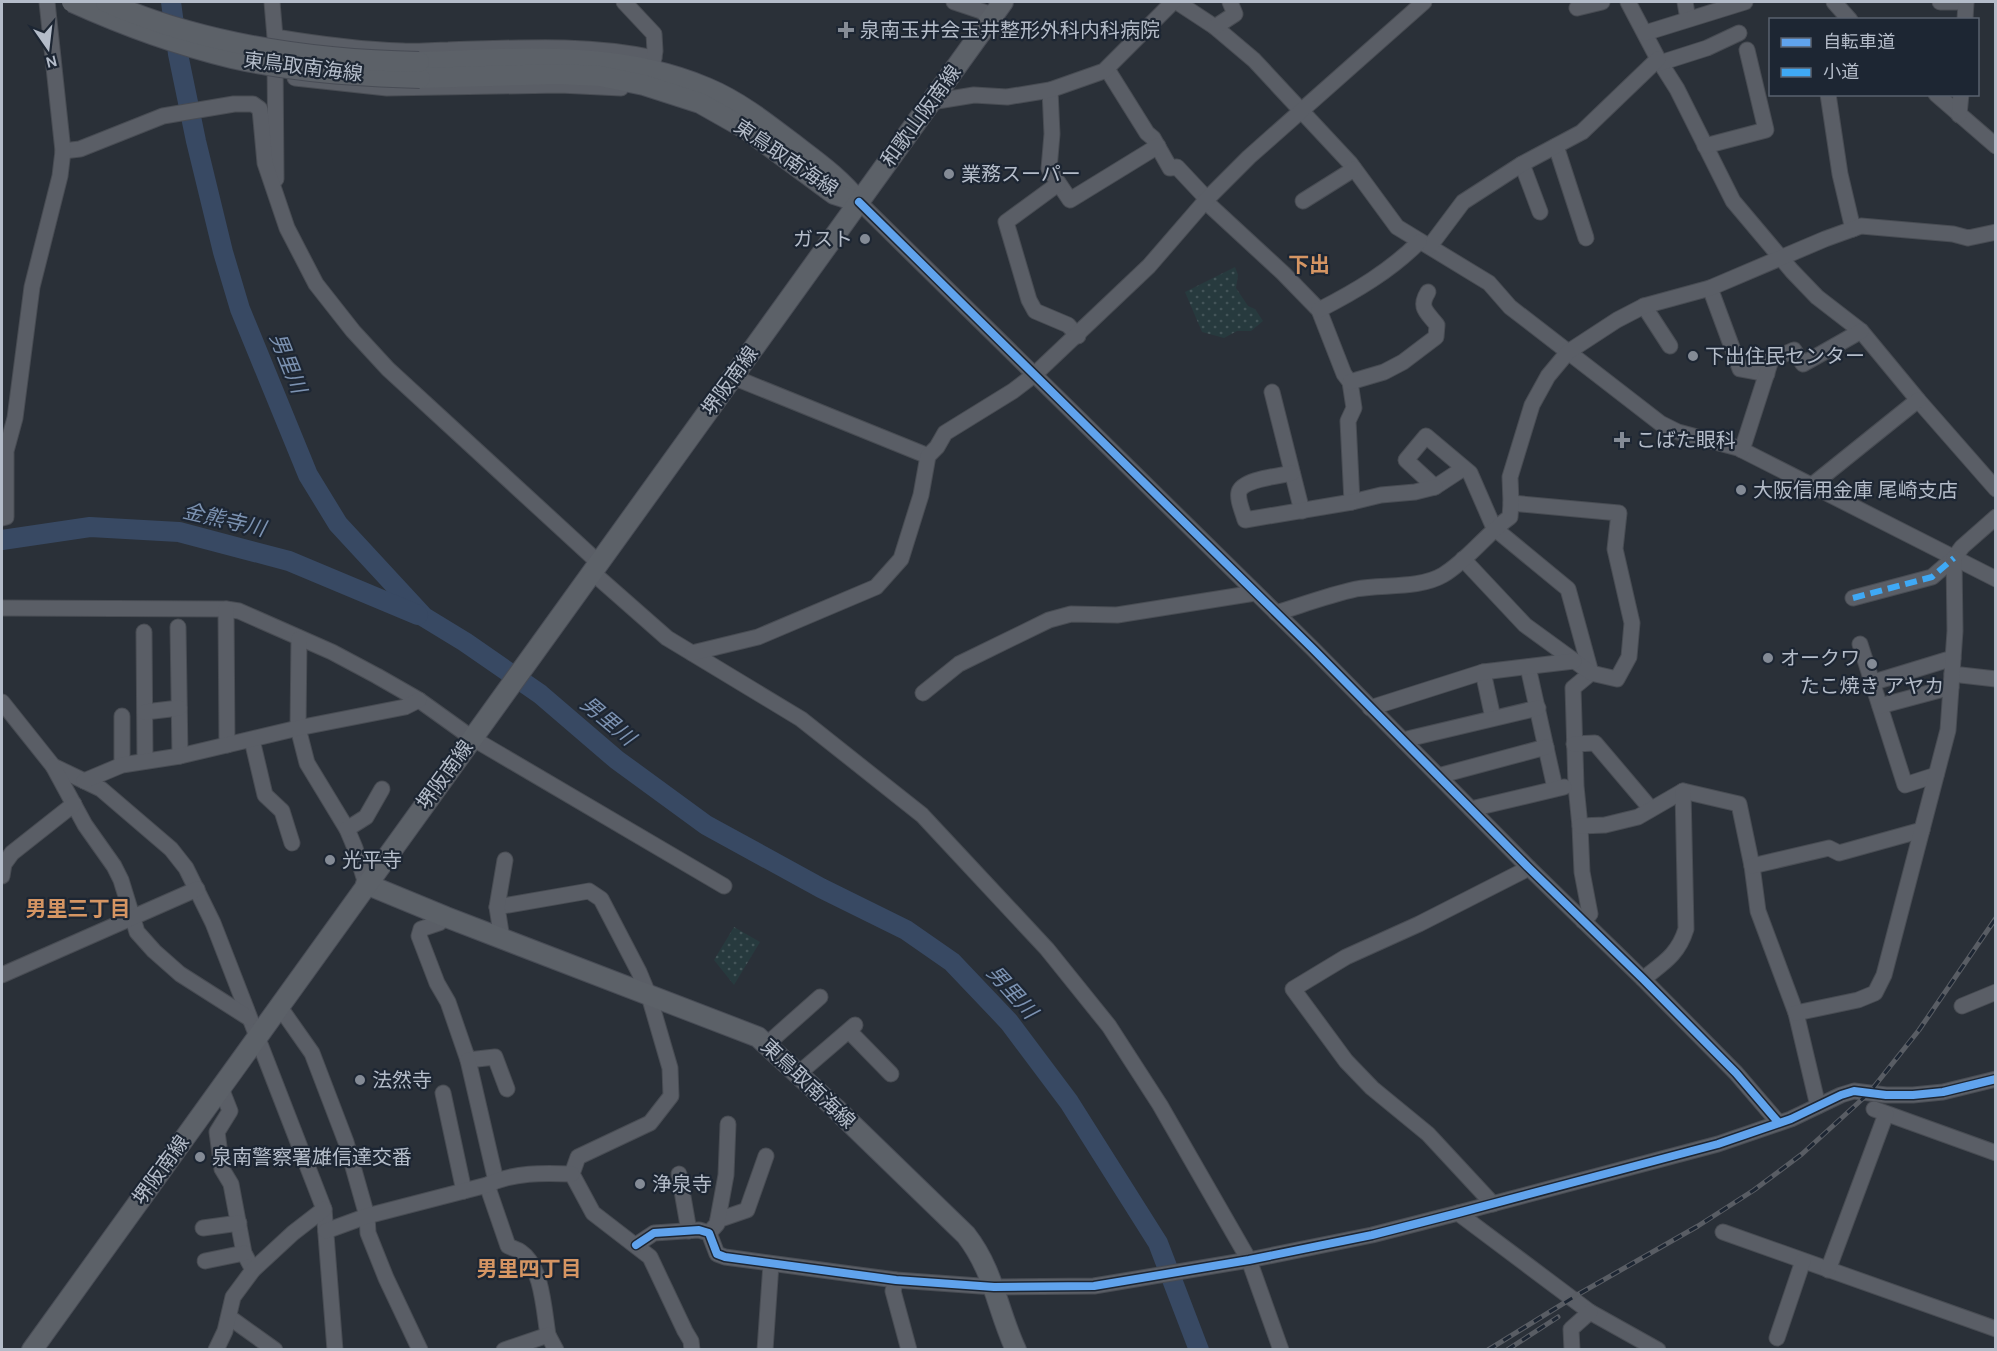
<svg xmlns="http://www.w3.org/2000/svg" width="1997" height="1351" viewBox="0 0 1997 1351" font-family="Karla,'Noto Sans JP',sans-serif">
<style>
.park{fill:url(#park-dots)}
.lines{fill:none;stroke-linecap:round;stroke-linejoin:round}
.river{stroke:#384963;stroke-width:20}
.minor-casing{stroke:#484c53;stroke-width:17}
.major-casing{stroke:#484c55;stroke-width:22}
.minor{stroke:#5a5e66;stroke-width:15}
.major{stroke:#5c6168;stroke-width:20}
.rail-casing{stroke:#595d64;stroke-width:5}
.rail{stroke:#1d2633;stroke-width:3;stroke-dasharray:9;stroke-linecap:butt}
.major-bridge-casing{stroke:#484c55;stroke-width:22;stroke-linecap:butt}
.major-bridge{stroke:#5c6168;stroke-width:20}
.quiet{stroke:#3fa9f5;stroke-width:6;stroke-dasharray:12 6;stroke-linecap:butt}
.cycleway-casing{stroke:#1d2633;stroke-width:11}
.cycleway{stroke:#60a3ed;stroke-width:8}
.poi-dot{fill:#848b96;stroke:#1d2633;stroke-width:2}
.labels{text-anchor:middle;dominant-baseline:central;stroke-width:4.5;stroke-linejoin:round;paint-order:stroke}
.poi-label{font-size:20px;fill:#b4bcc9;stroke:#1d2633;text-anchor:start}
.street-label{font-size:20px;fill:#b4bcc9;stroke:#1d2633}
.neighbourhood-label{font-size:21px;font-weight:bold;fill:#d59563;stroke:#1d2633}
.water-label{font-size:21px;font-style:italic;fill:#7c92b1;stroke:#1d2633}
</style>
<defs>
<pattern id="park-dots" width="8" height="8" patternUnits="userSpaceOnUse" patternTransform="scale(1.5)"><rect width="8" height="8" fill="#273a3e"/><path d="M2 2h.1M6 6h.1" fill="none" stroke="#445559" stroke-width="1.8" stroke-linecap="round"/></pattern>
</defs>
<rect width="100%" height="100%" fill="#2a3038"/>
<g class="park">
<path d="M1235,267l3,8 -2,13 12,18 7,3 8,12 -12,10h-14l-13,7 -22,-6 -17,-40z"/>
<path d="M734,927l26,15 -26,43 -20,-25z"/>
</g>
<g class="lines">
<g class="river">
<path d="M171,2l7,52 18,87 27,111 17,57 68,166 30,49 86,93 41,25 75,52 77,66 89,65 115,63 85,42 46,32 57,60 60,80 89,141 41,107"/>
<path d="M2,540l88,-13 89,5 110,29 129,54"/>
</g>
<defs>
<g id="minor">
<path d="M272,2l3,35c42,7 84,13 127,14 15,1 31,-1 46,-1 69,-2 138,-7 206,8"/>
<path d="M624,2l30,32 1,17 -3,17"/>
<path d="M954,2l39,13"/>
<path d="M1177,2l38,25 39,33 96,103 47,64 92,56 21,24 150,116 18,9 60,16 258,131"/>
<path d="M1628,2l30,57 19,30 56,112 59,70 25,26 44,34 57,69 78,89"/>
<path d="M1685,2l3,17"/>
<path d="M1834,2l16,18"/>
<path d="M1940,2h26"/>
<path d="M1577,8l25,-6"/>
<path d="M1965,20l1,-18"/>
<path d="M1215,27l20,-13 -5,-12"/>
<path d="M1645,33l100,-31"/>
<path d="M275,56l1,123"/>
<path d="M1660,63l47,-15 32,-15"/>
<path d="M1107,69l40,64 6,5 17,30 7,-1 30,32"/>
<path d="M295,78l92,10 173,-3 61,3"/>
<path d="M1050,90l2,44 -3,35 21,31 88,-54"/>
<path d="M1828,94l12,80 13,55"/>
<path d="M1936,94l60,52"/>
<path d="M931,102l43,-7 33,2 43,-7 54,-19 69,-69"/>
<path d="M1959,115l2,-21"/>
<path d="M1556,146l30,92"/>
<path d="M1705,146l61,-16 -19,-80"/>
<path d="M63,151l17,-2 83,-33 71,-12h19l7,5 5,54 22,65 29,56 37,47 35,38 211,194"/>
<path d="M1522,164l18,48"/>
<path d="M1058,184l-52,38 23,78 6,11 33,14 10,11"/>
<path d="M1205,201l78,72 36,37 25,64 6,8 4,26 -6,13 4,81"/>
<path d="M1303,201l51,-32"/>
<path d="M859,202l454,447 216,219 114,111 93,94 42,49"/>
<path d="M1430,246l33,-44 59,-38 60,-32 76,-73"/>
<path d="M1710,288l30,81 27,5"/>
<path d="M1644,306l26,40"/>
<path d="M1319,310c37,-19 71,-39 100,-68"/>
<path d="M733,377l195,79"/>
<path d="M1350,382l34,-10 19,-10 33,-25 1,-12c-10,-13 -19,-17 -9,-33"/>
<path d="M1272,392l30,119"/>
<path d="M1742,450l29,-90 23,-10 9,14 58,-33"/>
<path d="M1464,468l-29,19 -29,-27 20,-24 44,37 24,55 74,61 23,84 -18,15 3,98 4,40 2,46 8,42 -7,7"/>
<path d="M1292,473c-12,3 -49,6 -53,19 -2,8 4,20 6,28l107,-18 29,-7 34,-3 20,-5"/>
<path d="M1811,486l107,-86"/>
<path d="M2,518l4,-1v-66l9,-33 17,-131 28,-111 3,-25 -16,-149"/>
<path d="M1463,559l62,66 66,48 26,6 12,-22 3,-34 -17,-74 4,-36 -108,-10"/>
<path d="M592,572l75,66 134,81 121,96 125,134 62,77 51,79 89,155 32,90"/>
<path d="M1853,598l79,-21 22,-19 8,-11 34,-30"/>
<path d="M2,608l224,1 13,2 93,41 45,24 42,24 53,38 252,148"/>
<path d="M226,609l1,136"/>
<path d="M1276,613c26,-8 53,-18 80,-24 27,-5 63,0 87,-14 25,-15 43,-41 67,-58l1,-14 -1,-26 22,-72 16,-29 20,-24 49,-32 27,-14 66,-18 115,-49 36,-13 92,8 15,4 28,-6"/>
<path d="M178,627l2,129"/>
<path d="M144,632l1,129"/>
<path d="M299,639l-1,89 9,35 40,66 8,19 11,36"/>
<path d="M1860,644l45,141 31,-10"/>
<path d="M692,653l66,-16 118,-50 25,-28 20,-64 7,-39 9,-9 8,-14 68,-42 21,-16 115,-109 58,-67 42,-42 175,-155"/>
<path d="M1528,667l27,121"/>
<path d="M1483,672l10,46"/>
<path d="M1952,674l44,5"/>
<path d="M1871,683l82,-25"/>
<path d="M923,693l36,-29 90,-44 22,-6 46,1 138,-22"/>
<path d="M2,702l51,64 48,23 70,60 15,19 27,55 111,286 11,141"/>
<path d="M1880,706l71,-19"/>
<path d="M1370,708l113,-36 91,-11"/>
<path d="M145,712l34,-4"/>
<path d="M252,740l13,55 17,16 10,32"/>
<path d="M1403,740l135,-32"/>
<path d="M1574,744l21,-1 56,66"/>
<path d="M122,765v-49"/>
<path d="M53,766l32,59 29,41 7,14 16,52 17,19 26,23 69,44"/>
<path d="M1438,776l108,-29"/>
<path d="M84,781l38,-16 58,-9 118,-28 107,-21 14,-7"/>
<path d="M1471,809l93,-22"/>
<path d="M1580,826l25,-1 33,-8 45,-26 56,13 13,62 6,45 38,102 22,93"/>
<path d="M347,829l19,-12 16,-28"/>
<path d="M1752,866l77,-18 10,5 83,-23"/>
<path d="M2,876l2,-12 8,-11 62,-49"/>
<path d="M497,907l92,-16 12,8 38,73 10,24 21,72 1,28 -21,27 -72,34 -6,17 21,39 57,44 35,74 6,10 1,9"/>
<path d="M446,917l-7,6 -18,6 -2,7 18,47 11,19 20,58 27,-3 12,32"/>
<path d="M502,939l-5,-32 8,-47"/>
<path d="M2,975l195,-86"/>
<path d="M1643,979c20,-16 35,-24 43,-50l-3,-138"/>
<path d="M279,1006l33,47 34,89 21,74 1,17 18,45 34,72"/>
<path d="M1962,1006l34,-14"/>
<path d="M1796,1013l62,-13 17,-7 9,-18 64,-245 7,-99 -1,-73"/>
<path d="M849,1031l42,43"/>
<path d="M766,1045l54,-48"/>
<path d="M468,1060l28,121"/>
<path d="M798,1074l57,-49"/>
<path d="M221,1088l9,23 -13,21 5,37 9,15 13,69 9,17"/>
<path d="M443,1093l21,98"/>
<path d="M1874,1109l122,44"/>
<path d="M679,1174l10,57"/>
<path d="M487,1185l21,61c4,2 9,3 13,6 21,14 23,59 27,83"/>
<path d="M1493,1204l-65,-70 -56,-46 -26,-27 -53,-72 53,-32 73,-33 110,-56"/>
<path d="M1458,1213l132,99 68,38"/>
<path d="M718,1220l29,-10 19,-54"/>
<path d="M203,1228l36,-5"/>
<path d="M326,1231l41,-15 120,-31c27,-13 56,-12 85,-11"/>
<path d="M1723,1232l273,97"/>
<path d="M709,1233l8,-9 9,-49 2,-51"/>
<path d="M636,1245l18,-12 45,-3 10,3 8,21 8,3 171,23 98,7 100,-1 155,-26 123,-25 86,-22 260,-69 73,-25 50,-24 13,-4 32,4h27l30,-3 53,-13"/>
<path d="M205,1261l39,-8"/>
<path d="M1828,1270l58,-156"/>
<path d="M896,1280l-3,11 16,59"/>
<path d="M229,1317l46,33"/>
<path d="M1777,1338l26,-77"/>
<path d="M216,1350l9,-19 8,-34 20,-27 40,-37 31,-24"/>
<path d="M504,1350l44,-15 8,15"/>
<path d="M765,1350l6,-86"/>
<path d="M1572,1350l-1,-21 19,-17"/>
</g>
<g id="major">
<path d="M419,62c96,-3 197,-13 288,26 31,13 58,34 84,54 26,20 48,35 68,60"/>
<path d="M420,78l137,-4 43,2 44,9 56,18 46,26 88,65 25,8"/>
<path d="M366,884l80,33 312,120 77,71 131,127c28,36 31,74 50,115"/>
<path d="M32,1350l971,-1348"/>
</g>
</defs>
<use href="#minor" class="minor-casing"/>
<use href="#major" class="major-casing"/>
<use href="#minor" class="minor"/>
<use href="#major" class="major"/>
<defs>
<g id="rail">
<path d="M1488,1350l89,-55 121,-69 56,-36 48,-36 67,-61 50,-63 77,-112"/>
<path d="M1507,1350l51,-33"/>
</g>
</defs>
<use href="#rail" class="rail-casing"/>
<use href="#rail" class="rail"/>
<defs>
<g id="major-bridge">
<path d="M72,2c51,23 105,43 160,56 62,14 125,18 188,20"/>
<path d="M106,2c98,43 207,58 313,60"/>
</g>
</defs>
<use href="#major-bridge" class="major-bridge-casing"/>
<use href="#major-bridge" class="major-bridge"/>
<path class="quiet" d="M1853,598l79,-21 22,-19"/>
<defs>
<g id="cycleway">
<path d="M859,202l454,447 216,219 114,111 93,94 42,49"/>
<path d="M636,1245l18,-12 45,-3 10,3 8,21 8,3 171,23 98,7 100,-1 155,-26 123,-25 86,-22 260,-69 73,-25 50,-24 13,-4 32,4h27l30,-3 53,-13"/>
</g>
</defs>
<use href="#cycleway" class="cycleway-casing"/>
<use href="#cycleway" class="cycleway"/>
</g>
<g class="poi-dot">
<path d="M843 21h6v6h6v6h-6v6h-6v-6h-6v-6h6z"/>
<circle cx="949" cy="174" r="6"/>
<circle cx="865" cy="239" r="6"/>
<circle cx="1693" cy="356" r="6"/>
<path d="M1619 431h6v6h6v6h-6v6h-6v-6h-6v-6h6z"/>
<circle cx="1741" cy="490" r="6"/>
<circle cx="1768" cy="658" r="6"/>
<circle cx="1872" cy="664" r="6"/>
<circle cx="330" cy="860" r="6"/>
<circle cx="360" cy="1080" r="6"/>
<circle cx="200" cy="1157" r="6"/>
<circle cx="640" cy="1184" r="6"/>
</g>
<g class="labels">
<g class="poi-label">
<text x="860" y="30">泉南玉井会玉井整形外科内科病院</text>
<text x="961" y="174">業務スーパー</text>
<text x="853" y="239" text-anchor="end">ガスト</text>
<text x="1705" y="356">下出住民センター</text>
<text x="1636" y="440">こばた眼科</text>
<text x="1753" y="490">大阪信用金庫 尾崎支店</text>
<text x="1780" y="658">オークワ</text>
<text x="1872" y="686" text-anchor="middle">たこ焼き アヤカ</text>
<text x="342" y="860">光平寺</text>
<text x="372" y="1080">法然寺</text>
<text x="212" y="1157">泉南警察署雄信達交番</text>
<text x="652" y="1184">浄泉寺</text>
</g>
<g class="street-label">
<text transform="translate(303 67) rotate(7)">東鳥取南海線</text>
<text transform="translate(921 116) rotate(-54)">和歌山阪南線</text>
<text transform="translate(786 158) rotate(34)">東鳥取南海線</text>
<text transform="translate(730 381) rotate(-54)">堺阪南線</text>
<text transform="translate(445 775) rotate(-54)">堺阪南線</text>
<text transform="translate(808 1084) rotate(43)">東鳥取南海線</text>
<text transform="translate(161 1170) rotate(-54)">堺阪南線</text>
</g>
<g class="neighbourhood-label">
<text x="1309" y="265">下出</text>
<text x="78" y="909">男里三丁目</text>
<text x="529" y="1269">男里四丁目</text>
</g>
<g class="water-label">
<text transform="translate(288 363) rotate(68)">男里川</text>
<text transform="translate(224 520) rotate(13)">金熊寺川</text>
<text transform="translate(608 721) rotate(40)">男里川</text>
<text transform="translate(1012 992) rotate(48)">男里川</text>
</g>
</g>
<rect width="1997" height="1351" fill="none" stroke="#b4bcc9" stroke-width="6"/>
<rect x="1769" y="18" width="210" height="78" fill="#1d2633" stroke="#59626f" stroke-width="1.5"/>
<rect x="1781" y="38" width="30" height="9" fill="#60a3ed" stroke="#59626f" stroke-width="1.5"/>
<text x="1823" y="48" font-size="18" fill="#b4bcc9">自転車道</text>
<rect x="1781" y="68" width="30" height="9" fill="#3fa9f5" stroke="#59626f" stroke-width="1.5"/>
<text x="1823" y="78" font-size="18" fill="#b4bcc9">小道</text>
<g transform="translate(48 48) rotate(166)" stroke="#1d2633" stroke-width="4.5" paint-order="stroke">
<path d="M0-4.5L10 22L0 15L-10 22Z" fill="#b4bcc9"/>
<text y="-9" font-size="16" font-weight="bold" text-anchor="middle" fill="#b4bcc9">N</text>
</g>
</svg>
